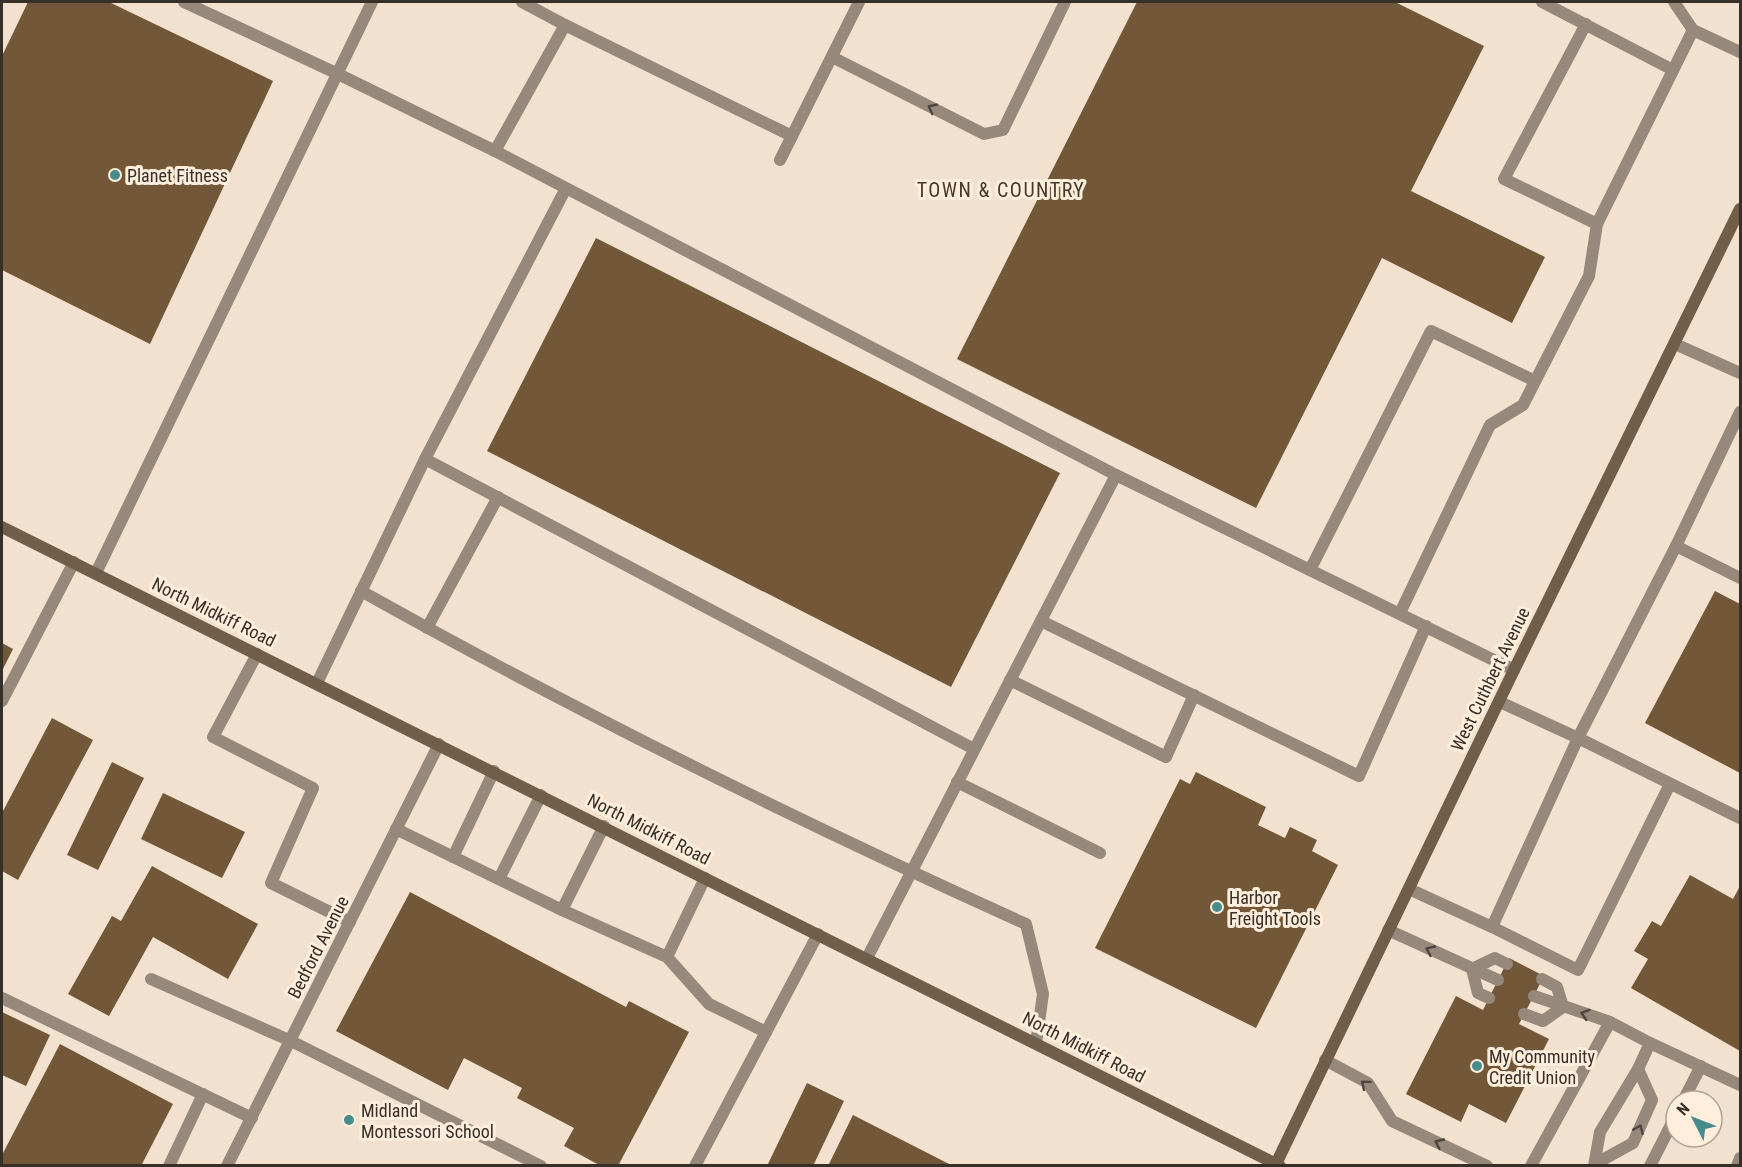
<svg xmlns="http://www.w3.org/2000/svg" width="1742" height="1167" viewBox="0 0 1742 1167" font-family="'Roboto Condensed',sans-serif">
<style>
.building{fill:#725738}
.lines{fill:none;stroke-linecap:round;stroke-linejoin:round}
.lane{stroke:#96897b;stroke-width:12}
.street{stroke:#96897b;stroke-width:12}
.secondary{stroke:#705e4a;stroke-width:12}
.oneway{stroke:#4e463e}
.poi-dot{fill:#458c8a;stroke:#feeedb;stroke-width:2}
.labels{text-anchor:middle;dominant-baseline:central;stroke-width:6;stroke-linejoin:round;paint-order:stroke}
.poi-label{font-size:18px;fill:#363029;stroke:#feeedb;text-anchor:start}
.street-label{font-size:18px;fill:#363029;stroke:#feeedb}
.neighbourhood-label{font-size:20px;letter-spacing:1.5px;fill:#473a2b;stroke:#feeedb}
</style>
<rect width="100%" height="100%" fill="#f1e1ce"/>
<g class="building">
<path d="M28,2h81l164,79 -123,263 -148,-74v-214z"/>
<path d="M1137,2h258l89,44 -73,145 134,66 -33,66 -130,-65 -126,250 -299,-149z"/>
<path d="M596,238l464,235 -109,214 -464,-236z"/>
<path d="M1715,591l25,13v169l-95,-50z"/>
<path d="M2,643l11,6 -11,22z"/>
<path d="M52,718l41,22 -75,140 -16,-9v-58z"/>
<path d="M112,762l32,16 -46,92 -31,-15z"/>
<path d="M1196,772l70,35 -8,18 27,13 5,-11 27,13 -5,11 26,14 -82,163 -161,-80 85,-169 10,5z"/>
<path d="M163,793l82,39 -23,46 -81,-39z"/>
<path d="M152,866l106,58 -30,55 -75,-42 -44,79 -41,-22 44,-78 9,5z"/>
<path d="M1690,875l43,24 7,-13v165l-109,-63 17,-29 -14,-8 18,-30 9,5z"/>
<path d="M410,892l216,115 3,-6 60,31 -71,134h-17l-37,-20 10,-18 -57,-30 5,-10 -58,-30 -16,32 -112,-59z"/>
<path d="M1509,958l35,18 -25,48 30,15 -43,84 -37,-19 -8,18 -55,-28 50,-98 27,14z"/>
<path d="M2,1012l48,23 -24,51 -24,-11z"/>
<path d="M60,1044l113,60 -32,62h-139v-11z"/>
<path d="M807,1083l37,18 -31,65h-46z"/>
<path d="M853,1115l100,51h-125z"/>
</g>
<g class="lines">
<g class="lane">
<path d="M184,2l154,72 157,77 621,324 398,195"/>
<path d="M522,2l43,23 227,111"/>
<path d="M1542,2l131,68"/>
<path d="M1674,2l19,28 47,22"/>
<path d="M1586,24l-82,155 93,45"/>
<path d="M832,57l152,77 19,-4 62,-128"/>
<path d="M495,151l70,-126"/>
<path d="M780,160l79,-158"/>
<path d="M565,190l-140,269 549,290"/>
<path d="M1675,344l65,29"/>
<path d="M1676,546l64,32"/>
<path d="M1310,570l121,-239 104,50"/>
<path d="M96,573l276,-571"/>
<path d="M361,591c216,121 439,231 665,333l17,70 -7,49"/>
<path d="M1400,613l90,-188 33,-20 66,-129 8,-52 96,-194"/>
<path d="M1041,621l318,155 67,-150"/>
<path d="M427,628l71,-131"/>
<path d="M257,654l-44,83 100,51 -42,95 79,39"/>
<path d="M1010,680l156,77 28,-62"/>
<path d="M317,683l108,-224"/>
<path d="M2,701l72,-139"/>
<path d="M1500,702l78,36 98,-192 64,-134"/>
<path d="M957,782l143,71"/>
<path d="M396,829l166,81 105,47 42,47 57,28"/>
<path d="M453,857l41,-86"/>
<path d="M499,879l42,-84"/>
<path d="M1409,889l83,38 86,-189 162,80"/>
<path d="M562,910l42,-84"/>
<path d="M1492,927l86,43 92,-186"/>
<path d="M1388,930l110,50"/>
<path d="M667,957l38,-79"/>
<path d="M867,958l249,-483"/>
<path d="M1472,969l23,-11 12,6"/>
<path d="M1472,969l6,24 11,5"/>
<path d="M151,979l140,62 250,125"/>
<path d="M1542,979l15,8 6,20"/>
<path d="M1534,996l76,26 40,21 -12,26 -38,63 -6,34"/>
<path d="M2,998l250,120"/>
<path d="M1524,1014l19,7 20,-14"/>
<path d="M1650,1043l90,42"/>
<path d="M1325,1060l43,23 24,38 95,45"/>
<path d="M1683,1101l18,-35"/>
<path d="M1595,1164l38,-21 19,-43 -14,-31"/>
<path d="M169,1166l34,-72"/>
<path d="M695,1166l123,-232"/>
<path d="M1531,1166l79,-144"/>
<path d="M1650,1166l26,-51"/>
<path d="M1737,1166l3,-8"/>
</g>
<path class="street" d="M227,1166l212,-422"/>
<g class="secondary">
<path d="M2,527l1278,639"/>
<path d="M1275,1166l239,-496 226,-461"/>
</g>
</g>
<defs><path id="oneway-chevron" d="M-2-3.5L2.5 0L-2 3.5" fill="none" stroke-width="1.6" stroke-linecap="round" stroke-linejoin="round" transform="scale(1.5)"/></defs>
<g class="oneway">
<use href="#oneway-chevron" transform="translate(932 108) rotate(-153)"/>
<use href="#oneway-chevron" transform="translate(1430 950) rotate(-155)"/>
<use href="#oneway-chevron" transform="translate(1585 1014) rotate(-162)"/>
<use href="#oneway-chevron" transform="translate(1365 1084) rotate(-140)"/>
<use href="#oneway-chevron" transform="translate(1639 1129) rotate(-67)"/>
<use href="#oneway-chevron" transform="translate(1439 1143) rotate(-155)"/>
</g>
<g class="poi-dot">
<circle cx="115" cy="175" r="6"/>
<circle cx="1217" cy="907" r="6"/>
<circle cx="1477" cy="1066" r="6"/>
<circle cx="349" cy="1120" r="6"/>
</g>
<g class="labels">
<g class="poi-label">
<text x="127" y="175">Planet Fitness</text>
<text x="1229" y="897">Harbor<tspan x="1229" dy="21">Freight Tools</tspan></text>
<text x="1489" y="1056">My Community<tspan x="1489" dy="21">Credit Union</tspan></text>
<text x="361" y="1110">Midland<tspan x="361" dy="21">Montessori School</tspan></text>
</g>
<g class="street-label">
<text transform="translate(214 612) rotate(26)">North Midkiff Road</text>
<text transform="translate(1490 679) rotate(-64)">West Cuthbert Avenue</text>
<text transform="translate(649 829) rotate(27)">North Midkiff Road</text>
<text transform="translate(318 947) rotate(-63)">Bedford Avenue</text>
<text transform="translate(1084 1047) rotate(27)">North Midkiff Road</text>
</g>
<g class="neighbourhood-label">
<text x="1001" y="190">TOWN &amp; COUNTRY</text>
</g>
</g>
<rect width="1742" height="1167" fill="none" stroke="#363029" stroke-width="6"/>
<g transform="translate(1694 1119) rotate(312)"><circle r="28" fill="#feeedb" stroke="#aea294" stroke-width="1.5"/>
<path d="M0-4.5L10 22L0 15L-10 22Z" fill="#458c8a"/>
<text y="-9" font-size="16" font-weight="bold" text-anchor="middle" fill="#363029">N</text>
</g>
</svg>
